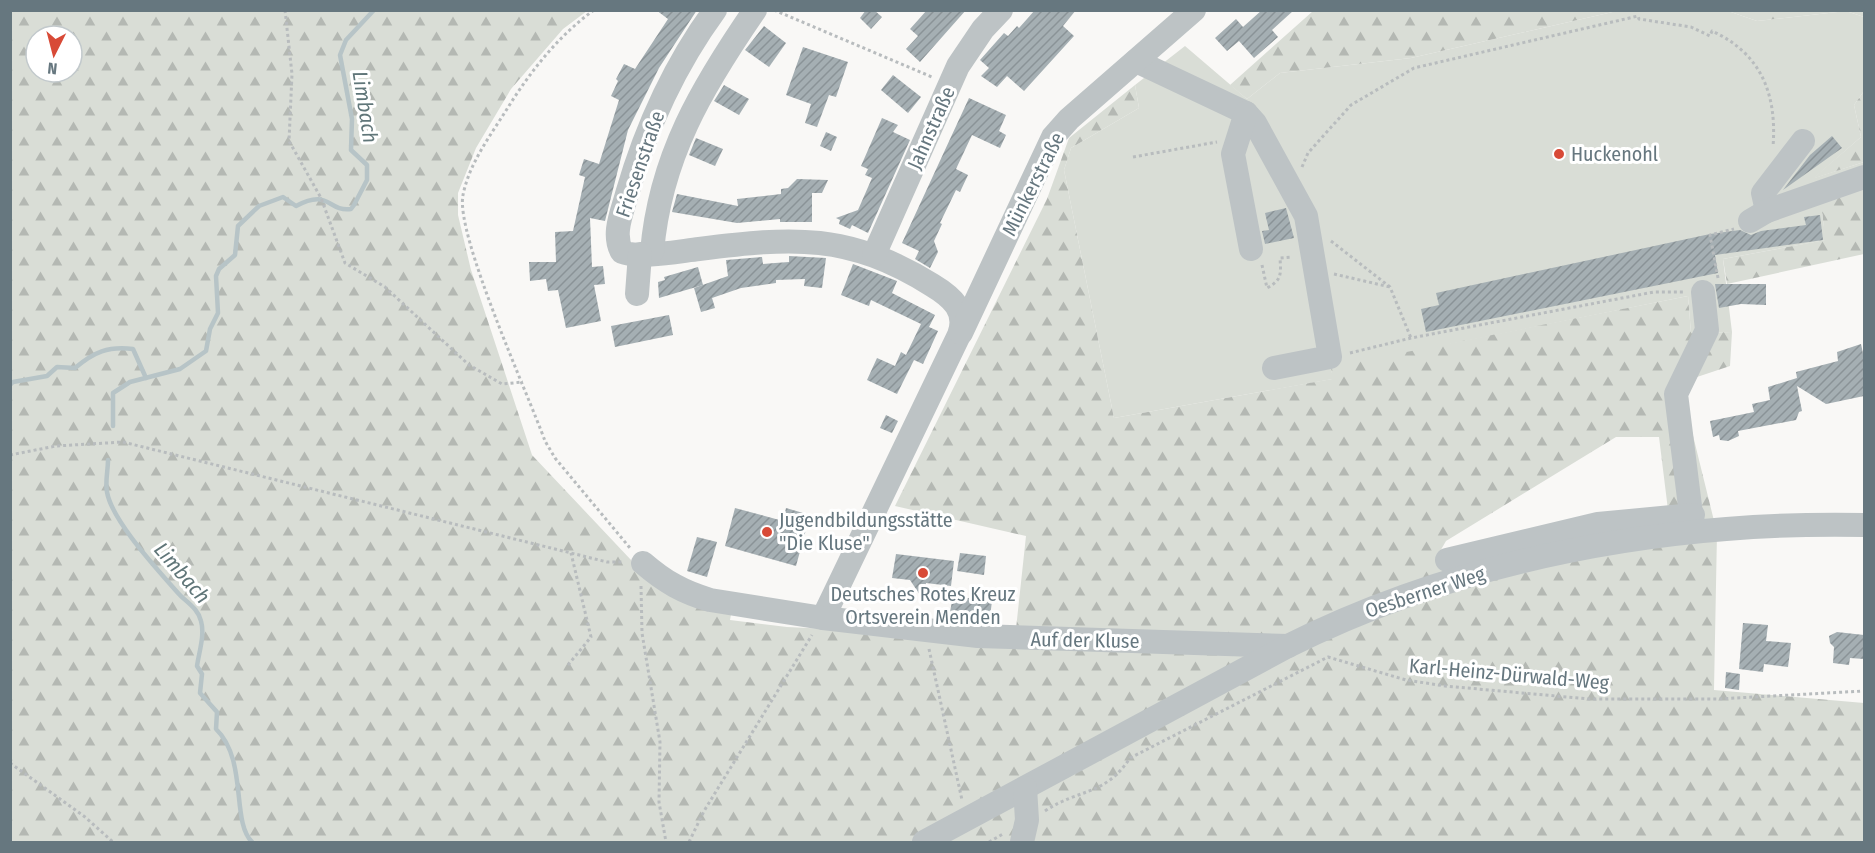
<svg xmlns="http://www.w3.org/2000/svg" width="1875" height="853" viewBox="0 0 1875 853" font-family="'Fira Sans Condensed',sans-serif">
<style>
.green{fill:#d9ddd6}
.forest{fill:url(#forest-firs);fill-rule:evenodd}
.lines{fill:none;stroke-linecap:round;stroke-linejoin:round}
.stream{stroke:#b7c4c7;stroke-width:4.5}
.building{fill:url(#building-hatch)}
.path{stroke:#b8bcbe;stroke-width:3;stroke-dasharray:3 3;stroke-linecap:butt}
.minor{stroke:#bdc3c5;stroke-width:24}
.poi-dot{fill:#d84a37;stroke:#fff;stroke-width:2}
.labels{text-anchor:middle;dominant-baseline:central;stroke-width:6;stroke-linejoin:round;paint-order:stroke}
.street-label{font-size:20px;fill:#66777f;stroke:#fff}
.poi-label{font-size:20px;fill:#66777f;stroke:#fff;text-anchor:start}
.water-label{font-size:21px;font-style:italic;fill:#607679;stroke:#fff}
</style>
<defs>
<pattern id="forest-firs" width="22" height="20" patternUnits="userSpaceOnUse" patternTransform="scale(1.5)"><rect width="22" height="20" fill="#d9ddd6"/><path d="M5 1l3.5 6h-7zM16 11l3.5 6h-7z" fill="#b4b8b3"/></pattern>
<pattern id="building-hatch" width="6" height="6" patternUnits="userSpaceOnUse" patternTransform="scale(1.5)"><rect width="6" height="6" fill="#a5afb3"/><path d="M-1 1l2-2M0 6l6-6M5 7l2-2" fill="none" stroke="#8a9397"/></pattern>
</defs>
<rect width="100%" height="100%" fill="#f9f8f6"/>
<path class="green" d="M1617,11h111l29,10 89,-10 18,6v74l-10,14 7,32 -47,41 50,-16v24l-42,28 4,26 -103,19 9,73 -41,1 -3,-37 -357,72 2,11 -219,39 -50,-248 7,-22 68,-40 -4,-23 50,-39 62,53 33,-26 131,-15z"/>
<g class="forest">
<path d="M1864,10v7l-18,-6 -89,10 -29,-10z"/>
<path d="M10,11h577l-24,18 -52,60 -35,59 -18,45v22l13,55 61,185 116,123 84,31 -2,11 57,7 228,11 11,-102 -131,-30 152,-307 22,-61 66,-53 4,23 -68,40 -7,22 50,248 218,-39 -1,-12 357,-71 3,37 41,-1 -2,34 -36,12 -10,21 33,134 -3,157 150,13v139h-1853zM36,36h36v36h-36zM1616,437h43l9,73 -233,50 11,-19z"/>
<path d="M1313,11v-1l304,1 -206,47 -131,15 -33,26 -17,-14z"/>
<path d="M1864,91v71l-52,17 49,-42 -7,-32z"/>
<path d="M1864,186v68l-137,30 -4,-25 102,-19 -4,-40z"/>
</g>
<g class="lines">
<g class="stream">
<path d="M10,385l3,-3 34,-6 10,-9 18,1c19,-16 33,-22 58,-19l13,29"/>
<path d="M113,426v-33l17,-11 50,-13 26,-18 4,-22 8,-16 -2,-37 3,-7 16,-14 3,-29 21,-20 24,-9 13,9c34,-18 31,6 55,3l3,-4 13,-25v-15l-16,-15 1,-31 -12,-64 6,-15 28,-30"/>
<path d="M108,460c0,10 -3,22 -1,32 5,29 51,78 71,101 8,9 20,15 23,28 4,14 -2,31 -4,45l5,8 -2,19 17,19 -1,17c32,31 15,93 36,113"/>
</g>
</g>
<g class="building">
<path d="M656,10h41l-38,58 -31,62 -23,91 -15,-3 2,49 11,-1 2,18 -11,1 7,36 -35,7 -8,-38 -10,1 -2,-12 -16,2 -1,-19h27l-1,-30 18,-1 12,-54 -6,-2 5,-16 15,5 20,-64 -8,-4 7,-15 -2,-2 8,-15 11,5 33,-50z"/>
<path d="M866,10h8l8,7 -11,12 -11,-11z"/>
<path d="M927,10h39l-46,52 -14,-13 12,-13 -8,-7z"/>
<path d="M1035,10h41l-13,16 11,10 -50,55 -17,-15 -10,11 -16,-11 8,-8 -9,-8 24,-27 4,3 9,-10 2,2z"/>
<path d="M1262,10h32l-22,20 6,7 -24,21 -15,-17 -12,10 -12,-13 21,-19 7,8z"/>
<path d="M764,26l22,17 -17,24 -24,-17z"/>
<path d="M803,47l45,15 -12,35 -7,-2 -12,32 -12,-4 6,-19 -25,-9z"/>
<path d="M893,75l28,22 -13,16 -27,-23z"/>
<path d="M724,85l25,14 -10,16 -25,-14z"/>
<path d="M969,98l37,17 -7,16 7,4 -6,13 -28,-13 -16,34 12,6 -8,17 -4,-2 -16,33 2,1 -8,17 4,11 -8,16 -15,-9 4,-8 -17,-8z"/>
<path d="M882,118l16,7 -5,7 17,8 -42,93 -16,-8 -2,4 -11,-5 1,-4 -4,-2 22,-8 14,-32 -7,-3 3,-6 -7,-3z"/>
<path d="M826,132l11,5 -6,14 -11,-5z"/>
<path d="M1832,136l10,12 -59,42 27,-35z"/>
<path d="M696,138l27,11 -8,17 -26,-11z"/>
<path d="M797,179l31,1 -6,13h-10v29h-32v-3l-43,4 -65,-11 5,-18 61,12 -1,-7 44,-5v-5l7,-1z"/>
<path d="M1286,208l8,30 -29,6 -3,-13 7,-1 -4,-17z"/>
<path d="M1820,215l3,25 -108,15 3,18 -292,59 -5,-23 18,-4 -3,-12 274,-59 30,-4 11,5 10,-4 45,-6 -2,-8z"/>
<path d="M789,256l37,2 -4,30 -18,-2 1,-7 -29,1v3l-35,5 -29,10 3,10 -14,4 -7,-24 34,-12 -2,-16 36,-3 1,7 12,-1 14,-1z"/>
<path d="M853,264l44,17 -5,12 43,22 -6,12 9,4 -15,33 -9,-4 -17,34 -30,-14 10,-22 18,8 6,-14 5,3 15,-31 -50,-24 -2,6 -28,-11z"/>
<path d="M698,267l5,18 -44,13 -1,-16 7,-2 -1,-3z"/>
<path d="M1715,284h51v21l-25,-1 -22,4z"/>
<path d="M669,315l4,20 -58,12 -4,-21z"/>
<path d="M1861,344l3,14v38l-38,8 -29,-18 5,25 -3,1 -3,8 -58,11 1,5 -11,5 -8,-1 -1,-5 -6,2 -3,-16 44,-9 -2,-8 18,-4 -2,-13 29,-9 -1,-6 42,-11 -1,-9z"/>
<path d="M886,415l12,6 -6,12 -12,-5z"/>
<path d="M735,508l48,13 3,-13 24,7 -14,51 -71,-20z"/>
<path d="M697,537l20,5 -10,35 -20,-6z"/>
<path d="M960,553l26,3 -2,19 -27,-4z"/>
<path d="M896,554l58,7 -3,25 -25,-3 -2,18 -14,-21 -18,-2z"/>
<path d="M953,596l39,5 -2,16 -40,-5z"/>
<path d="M1743,623l25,2 -2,16 25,2 -3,24 -24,-3 -1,8 -24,-3z"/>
<path d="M1837,632l27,3v24l-14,-1 -1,7 -16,-2 1,-16 -4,-4 -1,-7z"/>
<path d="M1726,672l14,2 -1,16 -14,-2z"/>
</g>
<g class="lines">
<g class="path">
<path d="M285,10l7,64 -3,67 32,57 24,65 40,24 84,78 33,19 21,-2"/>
<path d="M594,10c-36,26 -64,62 -87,99 -17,27 -38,55 -44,86 -8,39 65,199 82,246l10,17 75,90"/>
<path d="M774,10l158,67"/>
<path d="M1133,157l84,-15"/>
<path d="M1302,167l6,-14 43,-48 63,-37 224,-52 1,3 52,8 19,9 2,-5c50,23 65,64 61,116"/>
<path d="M1331,241l59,46 21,51"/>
<path d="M1262,265l5,23c15,-8 14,-14 13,-30l12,-1"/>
<path d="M1334,274l56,13"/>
<path d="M1718,278l-8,-43 24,-6"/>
<path d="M1350,353l61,-15 243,-46h31"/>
<path d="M10,455l46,-9 67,-4 448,111 36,9h17"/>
<path d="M641,586l1,47 18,109 -1,60 7,40"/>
<path d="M929,649l33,151"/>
<path d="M568,665l23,-28 -20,-84"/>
<path d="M10,763l75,54 28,25"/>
<path d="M1045,811c34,-23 59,-14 85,-53l198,-101 78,23 39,6 144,13h128l147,-8"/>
<path d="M689,842l15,-31 108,-176"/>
<path d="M989,842l14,-8"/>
</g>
<g class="minor">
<path d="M715,10c-41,56 -69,118 -88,184 -5,19 -15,40 -5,58 17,7 58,-1 77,-3 94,-12 150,-16 233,36 20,12 36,26 27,50l-136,283"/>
<path d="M1136,61l110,52 9,10 51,93 24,141 -56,11"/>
<path d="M1246,113l-13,41 18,95"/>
<path d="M1767,211l-4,-18 40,-52"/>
<path d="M1750,221l17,-10 97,-34"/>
<path d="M652,252c8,-95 50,-165 103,-242"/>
<path d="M874,255l84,-189 25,-37 18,-19"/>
<path d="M637,294l3,-40"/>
<path d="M961,333l92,-196 16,-18 125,-109"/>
<path d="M1693,530l-17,-136 31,-64 -4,-38"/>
<path d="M1447,560l151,-36 95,-9"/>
<path d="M643,563c22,19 40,29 67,37l113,18 155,18 310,10"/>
<path d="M924,842l364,-196c176,-88 380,-125 576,-121"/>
<path d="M1022,842l5,-22 -2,-32"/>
</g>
</g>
<g class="poi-dot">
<circle cx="1559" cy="154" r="6"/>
<circle cx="767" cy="532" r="6"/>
<circle cx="923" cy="573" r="6"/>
</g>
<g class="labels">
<g class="street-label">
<text transform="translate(931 128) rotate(-66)">Jahnstraße</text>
<text transform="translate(640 164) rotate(-71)">Friesenstraße</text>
<text transform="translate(1033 184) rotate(-63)">Münkerstraße</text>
<text transform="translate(1425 592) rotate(-18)">Oesberner Weg</text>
<text transform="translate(1085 640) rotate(1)">Auf der Kluse</text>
<text transform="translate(1509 674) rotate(5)">Karl-Heinz-Dürwald-Weg</text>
</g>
<g class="poi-label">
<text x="1571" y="154">Huckenohl</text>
<text x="779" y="520">Jugendbildungsstätte<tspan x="779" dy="23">"Die Kluse"</tspan></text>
<text x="923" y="594" text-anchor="middle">Deutsches Rotes Kreuz<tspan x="923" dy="23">Ortsverein Menden</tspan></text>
</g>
<g class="water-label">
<text transform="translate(365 107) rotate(81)">Limbach</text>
<text transform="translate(182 573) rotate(49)">Limbach</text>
</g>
</g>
<rect width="1875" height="853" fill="none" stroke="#66777f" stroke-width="24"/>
<g transform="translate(54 54) rotate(186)"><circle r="28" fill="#ffffff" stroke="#c2c9cc" stroke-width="1.5"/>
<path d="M0-4.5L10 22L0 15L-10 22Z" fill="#d84a37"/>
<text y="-9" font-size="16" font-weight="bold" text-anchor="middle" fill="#66777f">N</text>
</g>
</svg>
